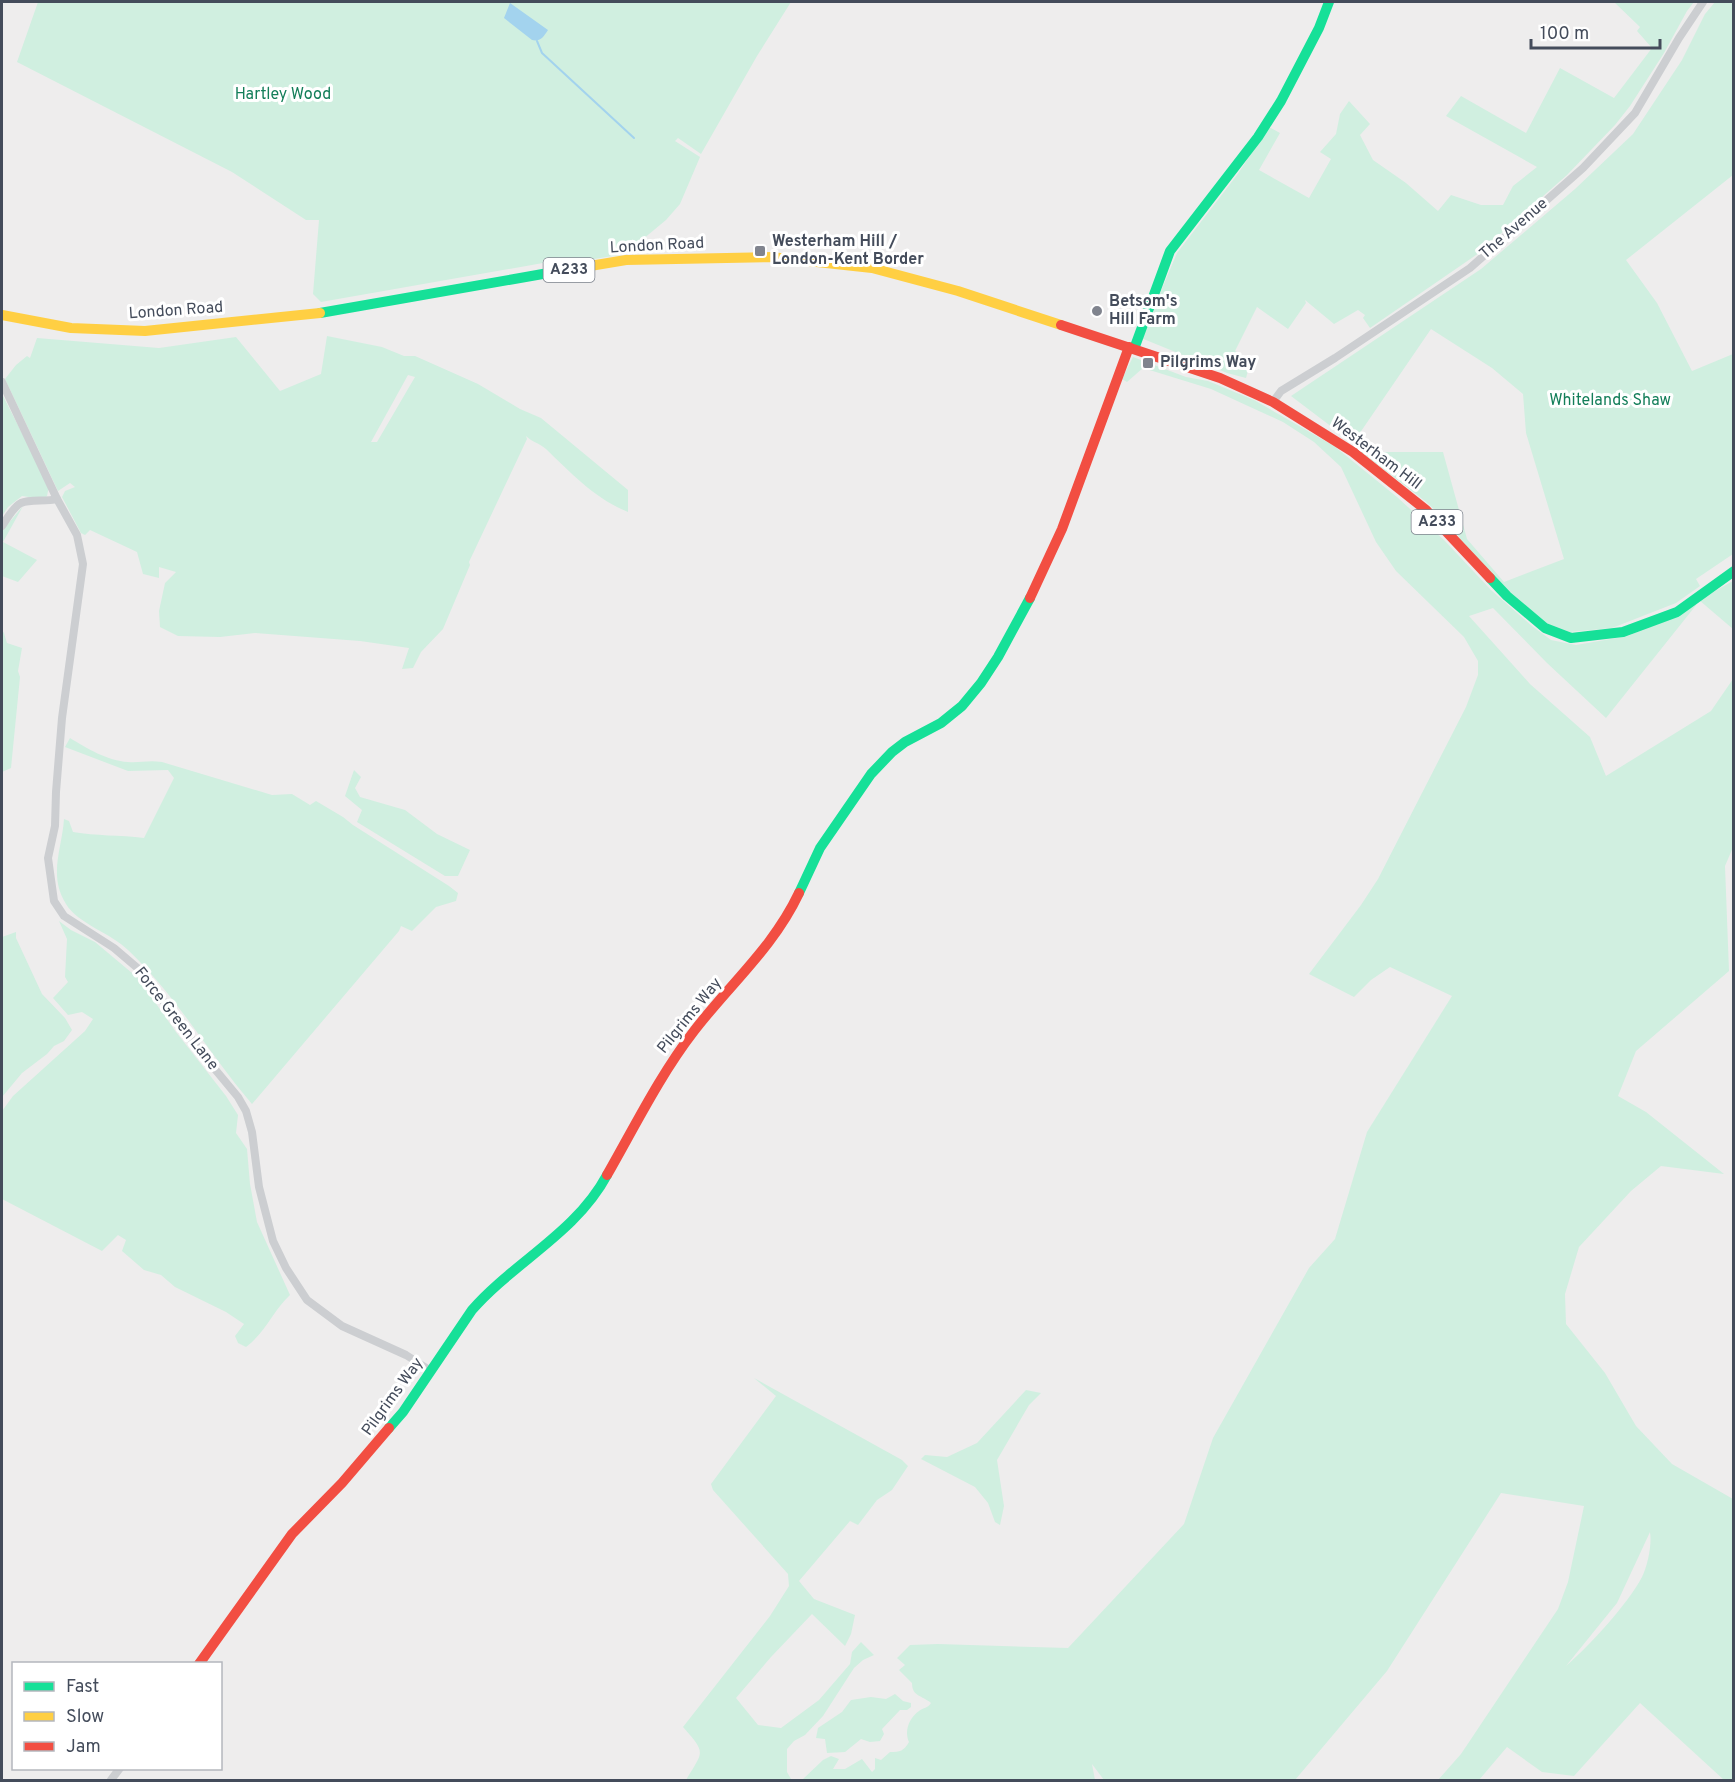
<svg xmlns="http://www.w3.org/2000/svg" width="1735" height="1782" viewBox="0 0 1735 1782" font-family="Overpass,sans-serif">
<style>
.green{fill:#d0efe0;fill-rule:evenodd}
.water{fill:#a3d3ee}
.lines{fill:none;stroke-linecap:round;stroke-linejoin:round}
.stream{stroke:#a3d3ee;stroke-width:2}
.street{stroke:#ccced1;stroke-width:8}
.fast{stroke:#16e098;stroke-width:10}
.slow{stroke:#ffcf43;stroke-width:10}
.jam{stroke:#f24e42;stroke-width:10}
.poi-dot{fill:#80848e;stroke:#fff;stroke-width:2}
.labels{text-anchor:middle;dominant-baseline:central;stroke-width:6;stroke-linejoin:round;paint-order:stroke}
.shield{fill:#fff;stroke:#7c828c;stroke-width:1.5}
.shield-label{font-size:15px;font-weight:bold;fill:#444c5b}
.park-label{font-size:16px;fill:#137e59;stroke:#fff}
.street-label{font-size:16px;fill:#444c5b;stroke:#fff}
.poi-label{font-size:16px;font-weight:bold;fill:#444c5b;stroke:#fff;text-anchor:start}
</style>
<rect width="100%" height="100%" fill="#eeeded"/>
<g class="green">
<path d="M38,2h753l-34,54 -56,98 -23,-16 -3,3 25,16 -20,47 -14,16 -41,34 -74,12 -8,-3 -222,39 -8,-8 6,-74h-13l-74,-48 -215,-110z"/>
<path d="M1614,2h80l-7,9 -23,42 -34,53 -15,19 -48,50 -88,78 -109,75 -7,-10 2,-3 -7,-5 -24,14 -29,-24 1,3 -18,26 -31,-22 -22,44 16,9 -5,18 -19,-5 -86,-35 36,-85 60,-78 32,-48 11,6 -21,37 50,28 22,-39 -11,-7 16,-18 4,-20 9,-13 21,23 -10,11 13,25 33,23 32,28 13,-16 30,10h22l10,-19 24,-19 -91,-51 15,-20 65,37 34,-65 54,30 38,-50 -15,-17 3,-4z"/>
<path d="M1715,2h18v173l-107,85 31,43 35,68 41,-17v200l-37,25 4,7 -24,17 -64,25 -42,4 -24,-9 -36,-30 -48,-51 -10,-16 -27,-25 -64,-49h82l24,87 37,43 60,-23 -38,-126 -3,-39 -31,-26 -61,-39 -78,114 -62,-47 190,-127 94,-80 58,-55 49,-74 23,-46z"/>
<path d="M327,336l55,11 22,9h11l63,28 42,25 21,9 87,72v22c-34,-14 -56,-38 -82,-63 -7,-6 -14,-7 -20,-13l1,3 -58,123 1,3 -27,64 -22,23 -8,16 -11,1 7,-21 -49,-7 -105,-8 -35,4 -42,-1 -18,-9 -1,-16 6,-28 11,-11 -17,-5v11l-16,-4 -6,-22 -47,-22 -5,5 -4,-2 -19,-36 3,-6 10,-4 -5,-4 -12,8 -53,-112 11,-14 11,-9 3,2 7,-20 122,10 77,-11 44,54 41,-17zM408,375l7,2 -38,65h-6z"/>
<path d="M1133,357l53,20 22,4 46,19 80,46 63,51 47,43 47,50 41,36 19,14 25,5 52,-9 69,-32 -91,114 -59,-55 -54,-55 -24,8 61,68 60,53 16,39 105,-65 22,-32 1,166 -9,21 4,105 -93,80 -18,45 28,16 78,62 -63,-8 -30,25 -52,56 -14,47 1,30 39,49 31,53 36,38 61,35v281h-9l-84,-77 -66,73 -32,-4 -35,-25 -28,33h-41l23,-26 97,-145 10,-27 16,-76 -83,-13 -114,178 -92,109h-191l-12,-16 3,16h-409c17,-29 21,-26 -3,-53l87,-111 19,-30 -1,-12 -75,-84 -2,-6 65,-88 -22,-18 148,82 6,6 -16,24 -15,10 -19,25 -8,-4 -51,60 15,18 41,16 -4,19 -6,12 -33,-32 -41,43 -35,41 22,27 23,3 38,-28 31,-36 2,-12 9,-10 13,13 -11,5 -9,8 -31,48 -18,19 -11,6 -7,8v23l4,7h12l20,-19 8,-4 8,3 -6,10h12l17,-10 10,13 3,-3v-11l6,2 9,-8c10,0 14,-1 19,-10 -5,-11 0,-24 10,-31 5,-4 8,-2 12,-8 -9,-8 -19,-6 -19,-20l-13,-13 6,-5 -8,-7 13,-13 28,-1 130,4 116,-124 29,-86 96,-170 26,-29 32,-107 85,-136 -62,-29 -19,13 -17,17 -45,-23 52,-69 17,-26 88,-172 12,-32v-14l-14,-24 -68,-66 -20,-29 -35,-75 -27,-25 -31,-20 -72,-33 -68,-21 -16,14 -5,-3zM1650,1532c2,12 -2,33 -8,45 -14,27 -53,69 -76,89l51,-63z"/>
<path d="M2,394l47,92 -2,10 -3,3 -22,-3 -14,11 -6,9z"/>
<path d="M23,506l-20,36 34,18 -19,22 -16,-6v-45z"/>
<path d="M1733,581v48l-34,-29z"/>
<path d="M2,630l2,3 3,10 15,5 -4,23 2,6 -9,91 -9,4z"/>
<path d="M70,738c16,10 38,23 58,24 12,1 20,-2 34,0l110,33 20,-1 18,11 6,-4 27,16 10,8 96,61 9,7 -2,8 -20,6 -24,24 -11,-5 -2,5 -147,173c-42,-49 -77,-110 -124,-154 -17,-17 -50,-26 -62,-46 -18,-29 -4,-55 -2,-85l5,2 4,11c23,4 47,3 71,6l30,-60 -6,-8 -40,1 -63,-24z"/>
<path d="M354,770l7,7 -6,11 5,9 45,13 32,24 33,16 -12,26h-13l-88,-54 5,-12 -17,-14z"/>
<path d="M59,921l12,9 24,12 43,36 38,54 50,64 12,19 -2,18 11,16 3,35 7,38 33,73c-17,16 -25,38 -44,52l-8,-4 -3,-7 9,-12 -18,-12 -51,-25 -14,-12 -17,-5 -22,-19 4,-11 -8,-5 -16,16 -100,-52v-88l11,-15 72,-65 8,-12 -11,-7 -14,3 -15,-17 15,-16 -3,-5 2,-38z"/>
<path d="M16,932v6l26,56 23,24 7,12 -8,11 -10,5 -7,8 -25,19 -20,24v-160z"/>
<path d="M1026,1390l15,3 -12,12 -32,55 7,46 -4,19 -5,-3 -7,-19 -13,-16 -54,-28 4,-4 22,2 30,-14z"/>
<path d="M895,1694l8,7 8,2v4l-4,3h-7l-18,19 2,5 -4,7 -10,1 -9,-3 -16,13 -18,1 -2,-14 -9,-1 2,-10 24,-16 9,-12 20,-3 15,2z"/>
</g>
<path class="water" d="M510,3l38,27c-4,6 -7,12 -16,10l-28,-22z"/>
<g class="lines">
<path class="stream" d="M537,41l5,12 92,85"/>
<g class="street">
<path d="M2,382l55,117 20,36 6,29 -21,154 -6,74 -1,34 -7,32 6,43 10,15 50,32 27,23 63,85 34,41 8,14 6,21 7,55 14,54 13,27 21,32 35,26 64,29 25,16"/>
<path d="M1273,402l8,-11 54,-33 135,-90 113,-100 52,-55 44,-75 24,-36"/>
<path d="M2,526c5,-7 11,-19 19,-23 9,-4 25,-1 36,-4"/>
<path d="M111,1780l9,-12"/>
</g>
<g class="fast">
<path d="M320,313l234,-41"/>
<path d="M1134,349l36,-98 88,-114 23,-36 38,-73 10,-26"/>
<path d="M1490,578l17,18 38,32 26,10 52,-6 54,-20 57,-41"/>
<path d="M799,893l21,-45 51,-74 21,-22 13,-10 36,-19 21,-17 19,-23 17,-26 32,-59"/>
<path d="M389,1428l14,-16 69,-102c42,-48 104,-77 135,-135"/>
</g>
<g class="slow">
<path d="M554,272l72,-12 145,-3 101,11 86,23 103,34"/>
<path d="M2,315l69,13 74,3 175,-18"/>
</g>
<g class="jam">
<path d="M1061,325l159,53 53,24 80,50 73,58 64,68"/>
<path d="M1030,598l32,-69 67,-182"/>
<path d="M607,1175c28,-49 53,-100 87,-144 36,-47 79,-83 105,-138"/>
<path d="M199,1664l93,-130 50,-51 47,-55"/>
</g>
</g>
<g class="poi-dot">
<rect x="754" y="245" width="12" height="12" rx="3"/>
<circle cx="1097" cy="311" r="6"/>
<rect x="1142" y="357" width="12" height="12" rx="3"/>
</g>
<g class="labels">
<g class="shield">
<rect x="543.5" y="258" width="51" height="24" rx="4.5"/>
<rect x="1411.5" y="510" width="51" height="24" rx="4.5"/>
</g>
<g class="shield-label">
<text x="569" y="270">A233</text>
<text x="1437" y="522">A233</text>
</g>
<g class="park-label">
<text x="283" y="95">Hartley Wood</text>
<text x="1610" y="401">Whitelands Shaw</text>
</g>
<g class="street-label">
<text transform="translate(1514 229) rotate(-41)">The Avenue</text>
<text transform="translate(657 246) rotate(-3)">London Road</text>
<text transform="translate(176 311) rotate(-4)">London Road</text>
<text transform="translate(1376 454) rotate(37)">Westerham Hill</text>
<text transform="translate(690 1016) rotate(-51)">Pilgrims Way</text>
<text transform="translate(176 1019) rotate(52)">Force Green Lane</text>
<text transform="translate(393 1397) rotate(-54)">Pilgrims Way</text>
</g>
<g class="poi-label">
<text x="772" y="242">Westerham Hill /<tspan x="772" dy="18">London-Kent Border</tspan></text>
<text x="1109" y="302">Betsom's<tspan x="1109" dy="18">Hill Farm</tspan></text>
<text x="1160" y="363">Pilgrims Way</text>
</g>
</g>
<rect width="1735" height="1782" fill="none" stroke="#444c5b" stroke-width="6"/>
<rect x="12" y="1662" width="210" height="108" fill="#ffffff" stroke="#b4b7bd" stroke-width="1.5"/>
<rect x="24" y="1682" width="30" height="9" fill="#16e098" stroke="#b4b7bd" stroke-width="1.5"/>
<text x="66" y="1692" font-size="18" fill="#444c5b">Fast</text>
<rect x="24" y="1712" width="30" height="9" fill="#ffcf43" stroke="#b4b7bd" stroke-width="1.5"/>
<text x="66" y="1722" font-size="18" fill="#444c5b">Slow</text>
<rect x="24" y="1742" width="30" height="9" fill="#f24e42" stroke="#b4b7bd" stroke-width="1.5"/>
<text x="66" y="1752" font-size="18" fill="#444c5b">Jam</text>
<path d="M1531 39v9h129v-9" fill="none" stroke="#444c5b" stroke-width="3"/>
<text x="1540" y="39" font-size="18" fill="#444c5b" stroke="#ffffff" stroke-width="4.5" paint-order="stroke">100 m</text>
</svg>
